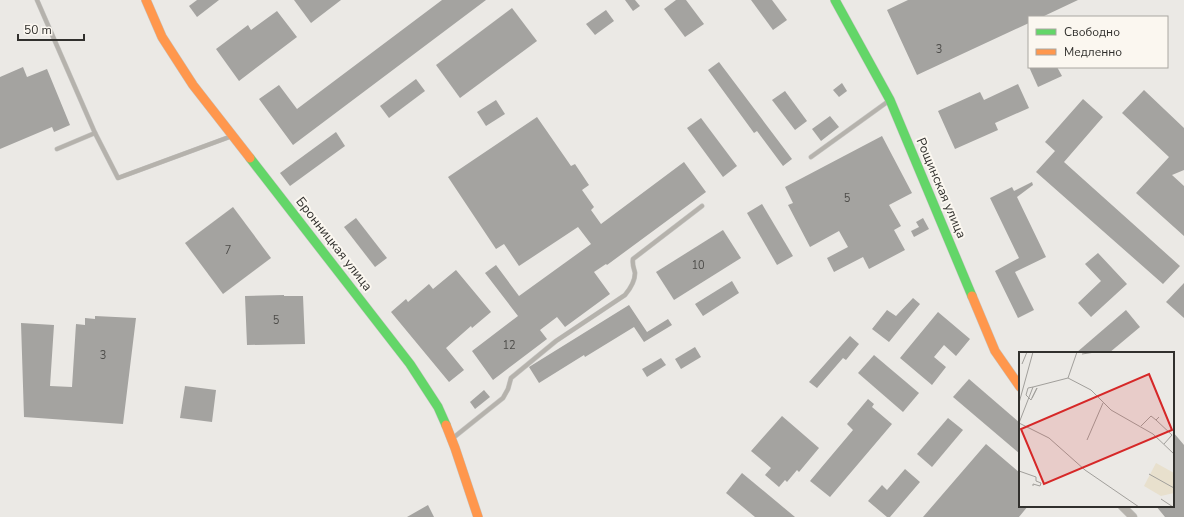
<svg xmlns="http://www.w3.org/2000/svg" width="1184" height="517" viewBox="0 0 1184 517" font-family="'Nunito Sans',sans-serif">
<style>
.building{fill:#a4a3a0}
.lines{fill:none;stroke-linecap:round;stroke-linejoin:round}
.lane-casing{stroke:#c5c4c1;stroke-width:5}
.street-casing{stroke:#c5c4c1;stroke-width:9}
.fast-casing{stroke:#c5c4c1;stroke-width:10}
.slow-casing{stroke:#c5c4c1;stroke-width:10}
.lane{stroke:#b5b2ac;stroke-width:4}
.street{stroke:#b5b2ac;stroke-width:8}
.fast{stroke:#63d668;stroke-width:9}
.slow{stroke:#ff974d;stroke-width:9}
.labels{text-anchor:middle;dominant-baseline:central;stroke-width:4;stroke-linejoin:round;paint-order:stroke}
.number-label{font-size:11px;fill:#4e4d4a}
.street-label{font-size:13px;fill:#31302d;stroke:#fbf7f0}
.inset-road{fill:none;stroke:#a19f9b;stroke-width:1}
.view{fill:#d62828;fill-opacity:0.15;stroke:#d62828;stroke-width:2}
.inset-edge{fill:none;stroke:#31302d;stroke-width:2}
</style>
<rect width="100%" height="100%" fill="#ebe9e5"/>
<g class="building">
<path d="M197,0h22l-22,17 -8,-11z"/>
<path d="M294,0h47l-30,23z"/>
<path d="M442,0h44l-193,145 -34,-46 20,-14 18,24z"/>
<path d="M625,0h10l5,6 -7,5z"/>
<path d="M676,0h10l18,24 -19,13 -21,-28z"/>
<path d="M751,0h21l15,20 -14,10z"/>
<path d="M908,0h170l-36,17h-13v6l-112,52 -30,-65z"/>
<path d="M512,8l25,33 -77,57 -24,-33z"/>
<path d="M606,10l8,11 -19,14 -9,-11z"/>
<path d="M277,11l20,26 -58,44 -23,-32 32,-24 3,5z"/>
<path d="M719,62l73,97 -9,7 -26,-35 -3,2 -46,-63z"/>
<path d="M23,67l4,10 20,-8 23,56 -16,7 -2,-5 -52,22v-72z"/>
<path d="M1029,67h28l5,9 -24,11z"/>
<path d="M416,79l9,12 -36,27 -9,-12z"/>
<path d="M842,83l5,8 -8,6 -6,-7z"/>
<path d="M1018,84l11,24 -34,15 3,7 -43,19 -17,-38 42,-19 4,8z"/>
<path d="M1144,90l40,38v42l-12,5 12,11v50l-48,-43 33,-36 -47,-44z"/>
<path d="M785,91l22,30 -12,9 -23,-30z"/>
<path d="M1083,99l20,18 -39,45 116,104 -17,18 -127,-112 19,-21 -10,-9z"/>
<path d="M496,100l9,14 -19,12 -9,-14z"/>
<path d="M830,116l9,11 -18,14 -9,-12z"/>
<path d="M537,117l34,49 4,-2 14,21 -7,5 12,17 -3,3 10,14 83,-62 22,30 -99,73 -1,-1 -12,8 16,22 -45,33 -8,-10 -17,13 7,9 -54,41 -21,-29 46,-35 -33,-43 11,-8 23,31 72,-52 -13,-17 -59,39 -15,-22 -8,5 -48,-72z"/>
<path d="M701,118l36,48 -14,11 -36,-49z"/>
<path d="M336,132l9,14 -55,40 -10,-13z"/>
<path d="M882,136l30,57 -23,12 12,21 -7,4 11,20 -36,19 -6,-12 -29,15 -7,-14 21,-11 -9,-16 -29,16 -22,-42 5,-2 -8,-16z"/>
<path d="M1032,182l1,3 -16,12 29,60 -31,15 19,38 -16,8 -23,-47 24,-13 -29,-60 22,-11 2,4z"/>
<path d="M762,204l31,52 -16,9 -30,-52z"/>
<path d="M233,207l38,51 -48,36 -38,-51z"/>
<path d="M356,218l31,40 -12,9 -31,-40z"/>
<path d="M923,218l6,11 -15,8 -3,-6 8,-4 -3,-5z"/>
<path d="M723,230l18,28 -67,42 -18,-28z"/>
<path d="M1098,253l29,31 -36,33 -13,-14 23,-22 -16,-17z"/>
<path d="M456,270l35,42 -19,16 -1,-2 -25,22 18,22 -15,12 -58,-70 15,-13 2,3 21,-18 4,5z"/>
<path d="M732,281l7,12 -36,23 -8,-12z"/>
<path d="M1184,283v35l-18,-16z"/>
<path d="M284,295v1h19l2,48 -58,1 -2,-49z"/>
<path d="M913,298l7,6 -31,38 -17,-13 15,-19 9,6z"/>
<path d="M629,305l18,27 21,-13 4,6 -28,17 -10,-15 -49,30 -1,-2 -45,28 -10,-16z"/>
<path d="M1126,310l14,17 -31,26h-33z"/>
<path d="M938,312l32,27 -14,17 -12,-11 -10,12 12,10 -14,18 -32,-27z"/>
<path d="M95,316l41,2 -13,106 -99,-7 -3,-94 33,2 -4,61 22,1 4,-63 9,1v-7l10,1z"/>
<path d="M850,336l9,8 -13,16 -3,-2 -26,30 -8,-6z"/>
<path d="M695,347l6,10 -20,12 -6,-10z"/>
<path d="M874,355l45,38 -16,19 -45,-39z"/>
<path d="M661,358l5,7 -19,12 -5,-8z"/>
<path d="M969,379l51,44v31l-67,-57z"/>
<path d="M185,386l31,4 -4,32 -32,-4z"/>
<path d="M484,390l6,7 -15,12 -5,-7z"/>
<path d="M868,399l6,5 -2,3 20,17 -62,73 -20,-16 43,-51 -6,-6z"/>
<path d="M782,416l37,32 -20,24 -2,-2 -10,12 -2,-2 -6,7 -14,-12 6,-7 -20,-17z"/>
<path d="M948,418l15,12 -31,37 -15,-13z"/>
<path d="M1173,432l11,13v72h-19l-9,-11h17z"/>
<path d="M986,444l34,29v33h8l-9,11h-96z"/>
<path d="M905,469l15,13 -30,35h-3l-19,-16 14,-16 5,5z"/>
<path d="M742,473l53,44h-40l-29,-24z"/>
<path d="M428,505l6,12h-27z"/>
</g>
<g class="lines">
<defs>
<g id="lane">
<path d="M37,0l58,133"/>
<path d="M57,149l38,-16 23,45 114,-42"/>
<path d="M811,157l79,-57"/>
<path d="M453,438l50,-40 5,-9 3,-11 45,-37 69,-46c5,-6 10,-15 10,-22 -1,-5 -3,-8 -2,-14l69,-53"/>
</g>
<path id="street" d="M1122,506l11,11"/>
<g id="fast">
<path d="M835,0l55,100 82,196"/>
<path d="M250,158l160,206 28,43 8,18"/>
</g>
<g id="slow">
<path d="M146,0l16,37 31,48 57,73"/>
<path d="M972,296l23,55 25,36"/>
<path d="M446,425l9,23 23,69"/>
</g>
</defs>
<use href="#lane" class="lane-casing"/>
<use href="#street" class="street-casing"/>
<use href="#fast" class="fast-casing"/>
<use href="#slow" class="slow-casing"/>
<use href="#lane" class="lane"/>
<use href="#street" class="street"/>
<use href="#fast" class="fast"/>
<use href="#slow" class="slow"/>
</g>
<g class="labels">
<g class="number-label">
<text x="939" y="49">3</text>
<text x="847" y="198">5</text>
<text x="228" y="250">7</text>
<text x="698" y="265">10</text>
<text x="276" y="320">5</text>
<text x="509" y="345">12</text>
<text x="103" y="355">3</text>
</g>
<g class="street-label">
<text transform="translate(941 188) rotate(67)">Рощинская улица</text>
<text transform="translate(334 244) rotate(52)">Бронницкая улица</text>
</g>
</g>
<g transform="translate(1019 352)">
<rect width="155" height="155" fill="#ebe9e5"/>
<path d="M137,111l18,10v20l-13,3 -17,-10z" fill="#e8e0cd"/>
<path class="inset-road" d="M63,2l13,-2M3,12l5,-12M49,26l23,12 20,20 42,24 21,20M13,46l5,-10 -6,12 -5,-5 2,-7 5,-1M0,51l14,-51M137,68l16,15 -8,9M0,71l30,15 36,32 54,37M0,71l14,-36 35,-9 9,-26M122,74l10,-10 5,4 3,-3M68,88l16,-37M0,119l17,6v4l5,2 -1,3 -7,-2v2M130,122l25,14M142,147l12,8"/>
<path class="view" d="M130,22l23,56 -128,54 -23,-55z"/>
<rect width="155" height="155" class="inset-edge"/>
</g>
<rect x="1028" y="16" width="140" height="52" fill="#fbf7f0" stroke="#aaa7a2"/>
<rect x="1036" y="29" width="20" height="6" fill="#63d668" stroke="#aaa7a2"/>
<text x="1064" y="36" font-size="12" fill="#31302d">Свободно</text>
<rect x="1036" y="49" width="20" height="6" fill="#ff974d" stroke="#aaa7a2"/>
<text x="1064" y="56" font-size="12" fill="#31302d">Медленно</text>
<path d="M18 34v6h66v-6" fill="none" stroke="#31302d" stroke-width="2"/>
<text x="24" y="34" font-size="12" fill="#31302d" stroke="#fbf7f0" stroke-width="3" paint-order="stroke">50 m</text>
</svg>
